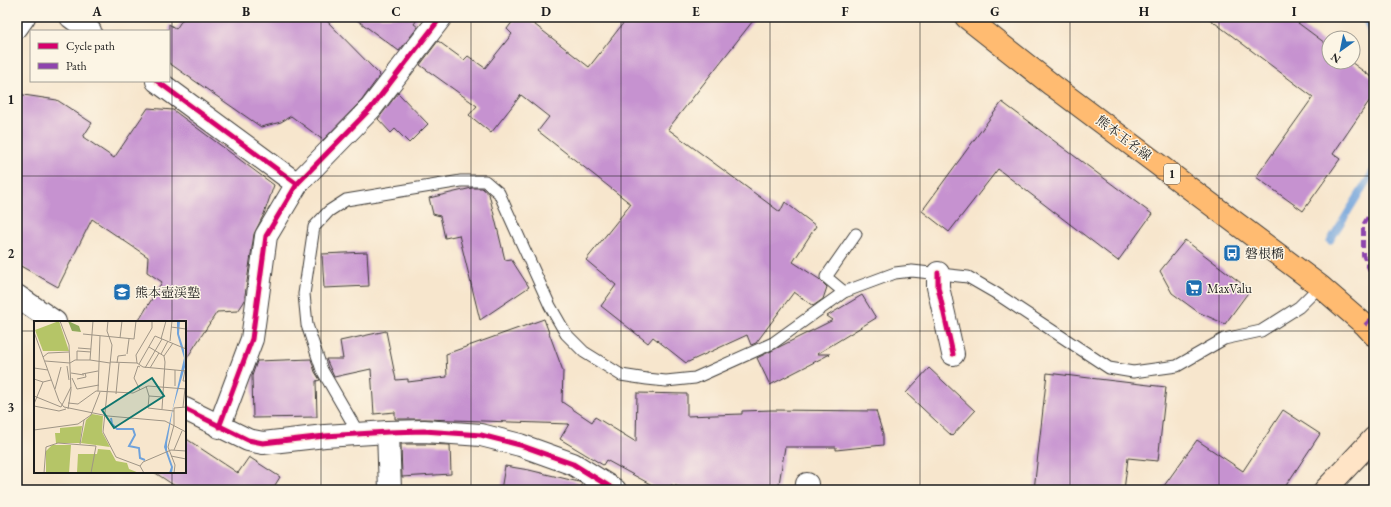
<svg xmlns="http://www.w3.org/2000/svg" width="1391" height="507" viewBox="0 0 1391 507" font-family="'EB Garamond','Noto Serif JP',serif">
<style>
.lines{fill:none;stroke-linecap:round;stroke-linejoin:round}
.stream{stroke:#6fa2db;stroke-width:7}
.building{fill:#c692d0}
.service-casing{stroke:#3d3a37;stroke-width:13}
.minor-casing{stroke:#3d3a37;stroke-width:24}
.secondary-casing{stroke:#3d3a37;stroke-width:24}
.primary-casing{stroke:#3d3a37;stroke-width:24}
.service{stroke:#fff;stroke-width:11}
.minor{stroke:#fff;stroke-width:22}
.secondary{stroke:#ffe4c6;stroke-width:22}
.primary{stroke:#ffbb71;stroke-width:22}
.quiet{stroke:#8e44ad;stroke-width:4;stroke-dasharray:8 4;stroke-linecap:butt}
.cycleway-casing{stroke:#fcf5e5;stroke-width:8}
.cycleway{stroke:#d6006c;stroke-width:5}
.grid{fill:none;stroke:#1c1c1c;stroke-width:1;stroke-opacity:0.55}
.labels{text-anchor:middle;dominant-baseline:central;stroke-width:3;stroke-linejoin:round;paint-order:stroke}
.shield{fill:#fcf5e5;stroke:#5f5d58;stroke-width:1}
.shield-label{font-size:12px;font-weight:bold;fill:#1c1c1c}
.street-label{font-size:13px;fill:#1c1c1c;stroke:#fcf5e5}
.poi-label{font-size:13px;fill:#1c1c1c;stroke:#fcf5e5;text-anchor:start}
.inset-river{fill:none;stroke:#6fa2db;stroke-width:2}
.inset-road{fill:none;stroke:#9f9586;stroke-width:1}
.view{fill:#0f766e;fill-opacity:0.15;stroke:#0f766e;stroke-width:2}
.inset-edge{fill:none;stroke:#1c1c1c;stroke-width:2}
.neatline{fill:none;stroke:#1c1c1c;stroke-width:1.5}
.grid-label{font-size:13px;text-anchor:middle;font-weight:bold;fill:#1c1c1c}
</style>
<rect width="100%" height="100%" fill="#fcf5e5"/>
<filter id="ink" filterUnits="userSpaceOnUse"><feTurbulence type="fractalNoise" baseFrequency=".025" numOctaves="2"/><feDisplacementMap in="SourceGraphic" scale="8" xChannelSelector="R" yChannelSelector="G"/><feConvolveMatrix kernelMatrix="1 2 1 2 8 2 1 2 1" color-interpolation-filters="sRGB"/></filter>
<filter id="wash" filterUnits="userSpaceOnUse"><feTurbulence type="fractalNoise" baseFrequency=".012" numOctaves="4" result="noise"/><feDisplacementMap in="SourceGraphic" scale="16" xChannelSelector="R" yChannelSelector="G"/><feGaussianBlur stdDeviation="0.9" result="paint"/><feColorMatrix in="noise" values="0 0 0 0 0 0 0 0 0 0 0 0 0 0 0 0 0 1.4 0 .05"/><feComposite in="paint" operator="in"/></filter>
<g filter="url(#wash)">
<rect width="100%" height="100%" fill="#f7e6cd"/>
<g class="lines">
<g class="stream">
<path d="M1365,17l9,24"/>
<path d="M1330,241l44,-71"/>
</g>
</g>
<g id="blocks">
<g class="building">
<path d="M184,17h139l57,58 -18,25 -39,40 -32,-24 -10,6 -20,5 -92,-64v-39l7,5z"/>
<path d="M353,17h66l-5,7 4,3 -19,24z"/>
<path d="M516,17h9l64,50 39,-50h128l-88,112 112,83 5,-10 31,24 -23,36 26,17 8,8 -4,12 -10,7 -19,-14 -38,51 -5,2 -4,-10 -61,28 -33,-26 -5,6 -47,-37 15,-21 -30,-25 45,-56 -93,-73 11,-14 -28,-22 -30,38 -22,-18 8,-9 -57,-41 18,-24 26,19 4,-4 17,12 27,-34 -5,-5z"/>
<path d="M1207,17h83l39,29v16h22l23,17v15l-41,60 7,5 -37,52 -47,-34 57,-80z"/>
<path d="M398,93l30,31 -19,19 -14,-14 -4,4 -13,-14z"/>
<path d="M17,94l40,6 35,23 -9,14 31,21 34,-50 25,2 101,75 -10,29 -10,20 -10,68 -6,9 -21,1 -32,49v-39h-47l24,-40 -15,-10 1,-15 -56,-38 -34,68 -41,-23z"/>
<path d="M1002,102l150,112 -34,47 -120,-92 -49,63 -27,-21z"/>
<path d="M472,188h10l7,6 16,66 6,-1 18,28 -49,33 -21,-85 -14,3 -5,-22 -7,-2 -4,-16z"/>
<path d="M1185,240l65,50 -25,34 -27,-12 -26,-19 -12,-22z"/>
<path d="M367,252l2,34 -45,2 -2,-34z"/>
<path d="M862,295l14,23 -59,36h13l-60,31 -13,-27 76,-38 -6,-4z"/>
<path d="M544,319l19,52 -1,31 30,20 3,-5 41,25 1,-49 50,1v22l55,-2v-3l30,-1 104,1 7,23v11l-47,5v-3h-51l-7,43h-85l-22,-5 -2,5h-8l-55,-30 -3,5 -43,-26 9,-15 -144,-5h-30v-7l-21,2 -3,-45 -37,8 -8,-18h17l-3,-18 46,-10 10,49 12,-1v3l39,-5 -1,-23z"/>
<path d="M311,359l4,13 5,8 -4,1 1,36 -64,1 -1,-42 5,-15z"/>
<path d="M929,368l46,43 -23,25 -46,-43z"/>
<path d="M1047,373l119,14 -8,74 -30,-3 -4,32h-90z"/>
<path d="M1283,410l37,24 -37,56h-122l36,-50 46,31z"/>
<path d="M185,438l53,35 11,-16 31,20 -8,13h-91l-27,-18h31z"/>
<path d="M401,444h23l26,1 1,29 -49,3z"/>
<path d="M505,466l24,4 50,12 3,2 -1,6h-80z"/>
</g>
</g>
</g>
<g filter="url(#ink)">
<use href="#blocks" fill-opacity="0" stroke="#3d3a37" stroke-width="1"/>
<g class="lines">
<defs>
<g id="service">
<path d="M844,292l-18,-15 30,-43"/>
<path d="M359,434l-37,-64 -15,-45 -3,-31 10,-67 15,-16 17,-11 115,-19h24l14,12 51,113 16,28 18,18 37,23 26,4 19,2 29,-3 78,-35 71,-51 51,-19 17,-2 56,6 26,15 115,76 24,4 44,-6 47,-27 37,-8 38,-24 21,-21"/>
</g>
<g id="minor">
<path d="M71,17l19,14"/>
<path d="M17,27l7,-10"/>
<path d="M157,81l140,103 -31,52 -14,103 -33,88"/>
<path d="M297,184l74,-76 70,-91"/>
<path d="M938,273v14l15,67"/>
<path d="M17,296l38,26"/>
<path d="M185,409l63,31 15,3 62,-7 63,-4 36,-1 57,4 39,10 53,19 42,26"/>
<path d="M388,432l2,58"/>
<path d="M806,490l1,-6"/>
</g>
<path id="secondary" d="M1325,490l49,-52"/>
<path id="primary" d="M966,17l86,68 268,201 45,39 9,10"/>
</defs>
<use href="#service" class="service-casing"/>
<use href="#minor" class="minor-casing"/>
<use href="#secondary" class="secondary-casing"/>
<use href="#primary" class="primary-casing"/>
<use href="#service" class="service"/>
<use href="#minor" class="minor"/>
<use href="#secondary" class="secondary"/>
<use href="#primary" class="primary"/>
<g class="quiet">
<path d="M1374,207l-11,18v30l11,25"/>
<path d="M1365,325l9,-9"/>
</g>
<defs>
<g id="cycleway">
<path d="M157,81l140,103 -31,52 -14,103 -33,88"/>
<path d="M297,184l74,-76 70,-91"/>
<path d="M938,273v14l15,67"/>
<path d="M185,409l63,31 15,3 62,-7 63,-4 36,-1 57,4 39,10 53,19 42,26"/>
</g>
</defs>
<use href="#cycleway" class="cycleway-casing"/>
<use href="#cycleway" class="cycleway"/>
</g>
</g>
<path class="grid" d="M172,17v305M321,17v473M471,17v473M621,17v473M770,17v473M920,17v473M1070,17v473M1219,17v473M17,176h1357M17,331h18M185,331h1189M172,472v18"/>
<defs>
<symbol id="bus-square" viewBox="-11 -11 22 22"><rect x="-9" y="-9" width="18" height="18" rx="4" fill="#1f6fb2" stroke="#fcf5e5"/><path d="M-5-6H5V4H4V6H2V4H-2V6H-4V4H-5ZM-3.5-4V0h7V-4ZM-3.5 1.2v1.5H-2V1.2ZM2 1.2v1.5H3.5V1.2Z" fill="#fff"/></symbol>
<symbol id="supermarket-square" viewBox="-11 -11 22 22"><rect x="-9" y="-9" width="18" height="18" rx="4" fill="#1f6fb2" stroke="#fcf5e5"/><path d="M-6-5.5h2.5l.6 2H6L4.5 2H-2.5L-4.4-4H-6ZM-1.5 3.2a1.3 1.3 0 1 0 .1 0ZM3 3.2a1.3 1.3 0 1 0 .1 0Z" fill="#fff"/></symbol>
<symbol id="university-square" viewBox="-11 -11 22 22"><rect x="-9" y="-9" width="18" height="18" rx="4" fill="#1f6fb2" stroke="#fcf5e5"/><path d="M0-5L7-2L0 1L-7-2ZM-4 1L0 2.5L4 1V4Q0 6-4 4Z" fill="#fff"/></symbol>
</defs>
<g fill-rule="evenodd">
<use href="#bus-square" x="1222" y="243" width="20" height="20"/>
<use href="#supermarket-square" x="1184" y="278" width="20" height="20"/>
<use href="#university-square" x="112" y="282" width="20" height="20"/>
</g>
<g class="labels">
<rect class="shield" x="1164" y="164" width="16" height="20" rx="3"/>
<g class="shield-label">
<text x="1172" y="174">1</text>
</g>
<g class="street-label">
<text transform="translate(1124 138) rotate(37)">熊本玉名線</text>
</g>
<g class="poi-label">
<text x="1245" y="253">磐根橋</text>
<text x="1207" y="288">MaxValu</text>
<text x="135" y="292">熊本壺渓塾</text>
</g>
</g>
<g transform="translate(34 321)">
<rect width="152" height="152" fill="#f7e6cd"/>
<path d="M25,0l10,30h-26l-8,-21zM58,93l11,2 -1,16 8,15 -29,-4 5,-23zM48,105l-2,17h-24l-1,-10h5v-5zM18,124h19l-2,28h-23v-22zM64,128l12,1 6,11 11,2 2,6 10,4h-62l1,-19h19z" fill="#b5c567"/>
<path d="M34,0l11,5 2,6 -9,-1z" fill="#90aa5c"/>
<path d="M143,0h3l-1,13 5,16 1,17 -12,41 -6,35v7l6,17 -1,6h-3l2,-6 -7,-20 20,-89 -7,-24z" fill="#6fa2db"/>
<path class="inset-river" d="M77,97l1,6 5,5h16l2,6 -6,11 10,2 1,10 5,2"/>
<path class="inset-road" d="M26,0l9,24 2,45 -3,19M74,0l-1,10 5,14 -9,87 13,25 24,9 4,7M118,0v7l-16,27 1,8 6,4 43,4M137,6l15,2M0,11l25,69 5,6 44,9 57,5 21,11M49,13l51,5 2,-18M86,17l2,-17M127,18l5,-18M136,20l2,-20M115,26l15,9 1,6 -3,47M44,27l13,1M151,28l1,-12M93,33l2,-15M127,33l7,-13M130,35l9,-13M9,36l5,-4 21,-1M43,39v-9l14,1M56,39l3,-39M11,40l25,2 5,-3h15l20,3M76,41l27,1M83,42l1,-7 8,-1M105,43l16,-28 31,13M33,45l2,14M106,46l-2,-1 -4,12 6,12M0,47l14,2M111,47l17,-29M116,47l9,-15M141,49v16M151,49l-2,11h3M37,52l13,2M48,53l16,-3M38,57l5,11 22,-4M0,58l9,3 8,-2M43,58l9,-2 -1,-4M112,65l3,10 14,1M21,68l6,-22M64,70l2,-55M82,73l3,-31M0,75l27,11 10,-20M115,75l-1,12 26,3v-3l12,-1M34,82l10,1 18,-13 37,2 15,-7 38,3M0,83l9,-22M0,85l25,5 7,-2M149,86l2,-19M140,90v14l-6,22 7,18 -1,8M0,109l44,-6 13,-9 9,-23M46,123l4,-24M140,129l8,-19M137,135l15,3M106,145l3,-4 28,-12 15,1M10,152l2,-26 12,-4 38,3 -5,27"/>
<path class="view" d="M118,57l12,18 -50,32 -12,-18z"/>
<rect width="152" height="152" class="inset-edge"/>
</g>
<rect width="1391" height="507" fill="none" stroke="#fcf5e5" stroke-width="44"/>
<rect x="30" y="30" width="140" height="52" fill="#fcf5e5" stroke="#a29e95"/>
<rect x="38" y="43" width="20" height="6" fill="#d6006c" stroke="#a29e95"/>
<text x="66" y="50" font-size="12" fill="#1c1c1c">Cycle path</text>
<rect x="38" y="63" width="20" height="6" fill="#8e44ad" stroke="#a29e95"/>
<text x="66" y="70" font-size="12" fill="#1c1c1c">Path</text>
<g transform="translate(1341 50) rotate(213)"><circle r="19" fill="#fcf5e5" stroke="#a29e95"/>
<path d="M0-3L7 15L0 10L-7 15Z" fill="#1f6fb2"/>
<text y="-6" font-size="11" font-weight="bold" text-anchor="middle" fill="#1c1c1c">N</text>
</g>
<rect x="22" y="22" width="1347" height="463" class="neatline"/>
<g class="grid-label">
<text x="97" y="16">A</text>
<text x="246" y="16">B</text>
<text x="396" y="16">C</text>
<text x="546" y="16">D</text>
<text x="696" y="16">E</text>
<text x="845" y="16">F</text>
<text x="995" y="16">G</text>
<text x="1144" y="16">H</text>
<text x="1294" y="16">I</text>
<text x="11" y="104">1</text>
<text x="11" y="258">2</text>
<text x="11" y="412">3</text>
</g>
</svg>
